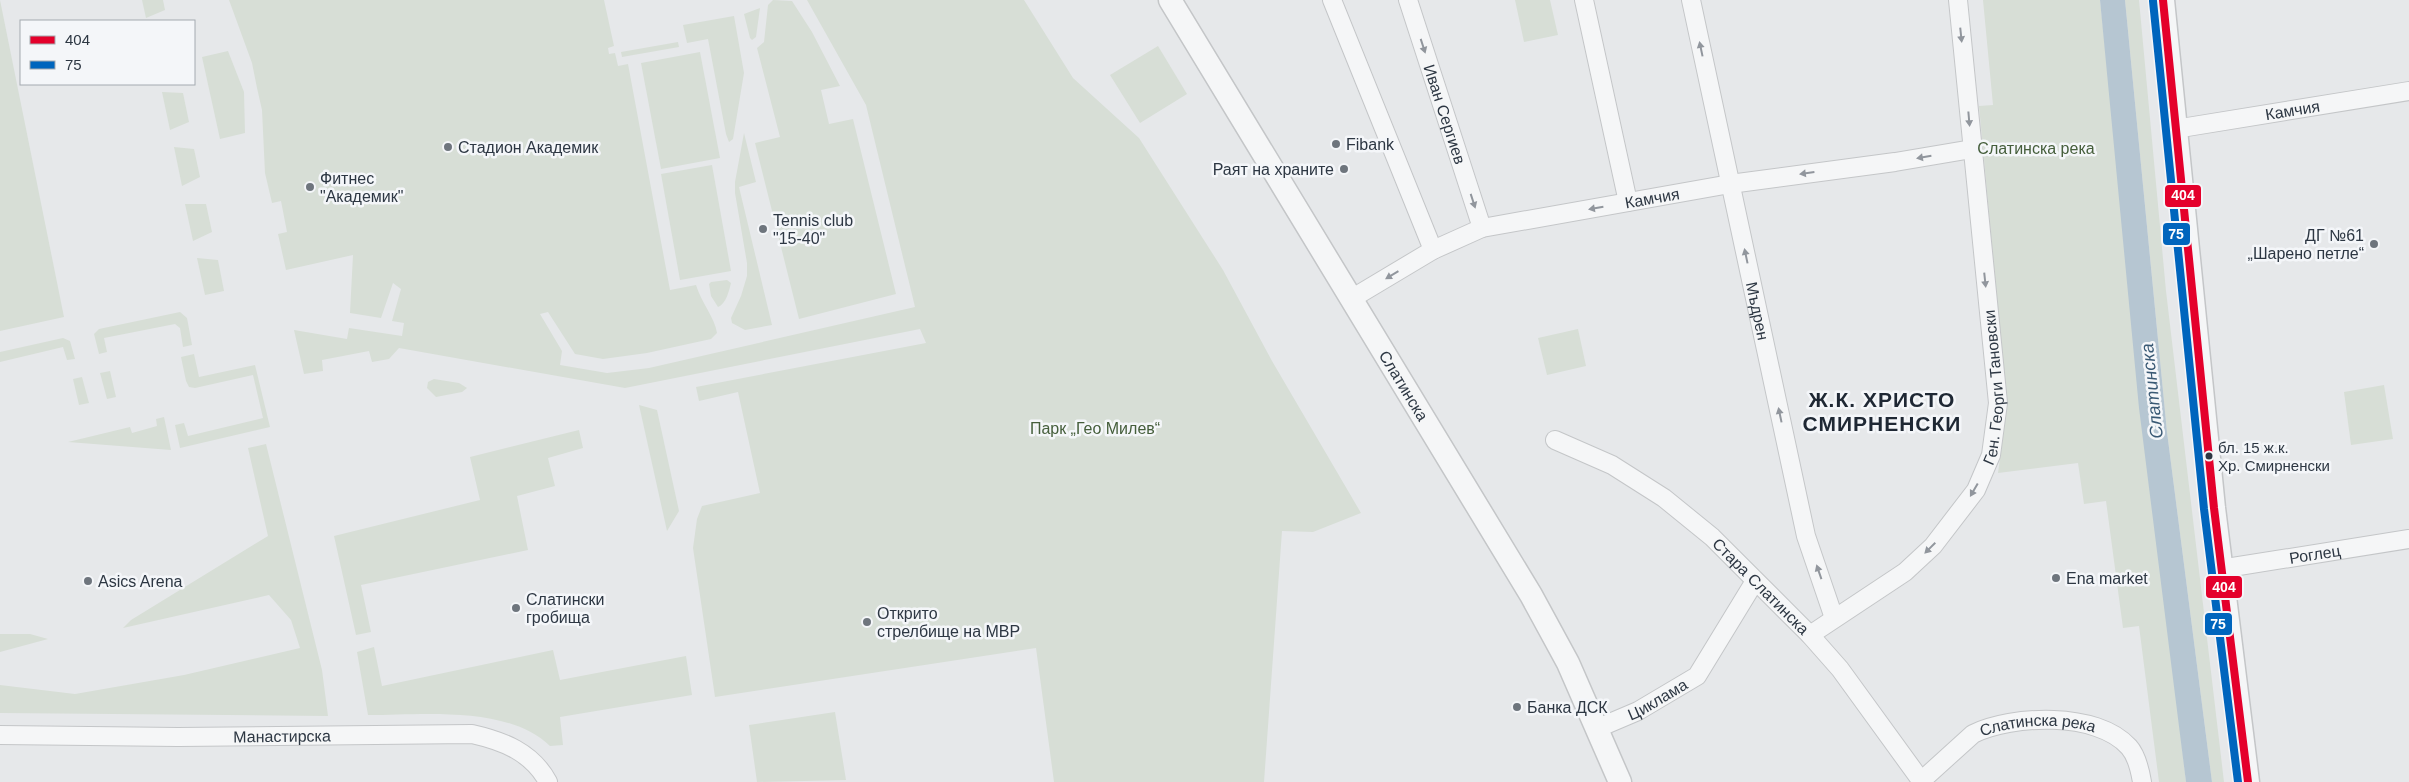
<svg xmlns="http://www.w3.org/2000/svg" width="2409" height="782" viewBox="0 0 2409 782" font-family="Helvetica,sans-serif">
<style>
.green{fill:#d7ded6}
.water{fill:#b6c6d2}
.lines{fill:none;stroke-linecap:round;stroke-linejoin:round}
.minor-casing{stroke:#c4c6c8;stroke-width:20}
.tertiary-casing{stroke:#c4c6c8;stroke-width:25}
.minor{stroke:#f5f6f7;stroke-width:18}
.tertiary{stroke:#f5f6f7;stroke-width:22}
.bus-1-casing{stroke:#f4f6f9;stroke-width:11}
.bus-2-casing{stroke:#f4f6f9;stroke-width:11}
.bus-1{stroke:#e4002b;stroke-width:8}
.bus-2{stroke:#0065bd;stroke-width:8}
.oneway{fill:#91969d}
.poi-dot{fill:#6e757d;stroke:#f4f6f9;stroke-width:2}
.bus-dot{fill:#2d3743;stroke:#f4f6f9;stroke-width:2}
.labels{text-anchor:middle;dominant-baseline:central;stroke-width:5;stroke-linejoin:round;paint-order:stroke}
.bus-label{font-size:15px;fill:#2d3743;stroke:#f4f6f9;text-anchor:start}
.street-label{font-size:16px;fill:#2d3743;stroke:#f4f6f9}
.poi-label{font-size:16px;fill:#2d3743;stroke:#f4f6f9;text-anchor:start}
.park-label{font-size:16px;fill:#455e3b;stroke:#f4f6f9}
.water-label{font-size:18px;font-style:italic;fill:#395974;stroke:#f4f6f9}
.district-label{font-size:21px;font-weight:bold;letter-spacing:1px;fill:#1f2834;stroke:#f4f6f9}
.line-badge{stroke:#f4f6f9;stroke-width:2}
.badge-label{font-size:14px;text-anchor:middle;font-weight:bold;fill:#fff}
</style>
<rect width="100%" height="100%" fill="#e6e8ea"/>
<g class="green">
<path d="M0,0l64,317 -64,14z"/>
<path d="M142,0h21l2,10 -19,8z"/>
<path d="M229,0h375l10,46 -6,2 1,6 6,-1 3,13 10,-2 42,226 26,-5c5,17 19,33 21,48l-6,6 -64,14 -44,6 -28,-5 -27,-42 -8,2 22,37 -2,14 47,8 42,-5 266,-61 -49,-202 -59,-105h217l49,78 66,60 84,132 49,91 89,152 -48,19 -31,-1 -18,251h-210l-18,-134 -321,49 -22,-149 4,-29 5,-13 58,-13 -22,-101 -39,9 -3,-14 230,-44 -6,-14 -295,59 -226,-40 -10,11 -17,3 -3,-11 -47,9 1,11 -19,3 -10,-44 53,9 2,-11 53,8 2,-13 -12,-2 9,-32 -8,-6 -12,35 -31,-5 3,-58 -67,15 -8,-36 9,-2 -6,-31 -9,2 -7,-30 -3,-63 -5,-22 -5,-25z"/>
<path d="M773,0l19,1 20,31 28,54 -19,4 8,34 24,-5 43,175 -97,25 -44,-176 25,-6 -23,-89 7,-6 4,-37z"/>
<path d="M1515,0h35l8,35 -34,7z"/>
<path d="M1983,0h117l86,782h-27l-20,-156 -16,2 -17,-127 -22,3 -6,-41 -80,10 9,-66 -28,-301 14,-1z"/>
<path d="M2125,0h14l27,291 58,491h-12l-45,-350z"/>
<path d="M760,8l-4,29 -4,3 -2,-2 -6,-24z"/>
<path d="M734,16l10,57 -11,66 -4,3 -3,-8 -18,-95 -21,4 -4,-18z"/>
<path d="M678,42l1,5 -57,10 -1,-5z"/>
<path d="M1158,46l29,48 -47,29 -30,-48z"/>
<path d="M228,51l16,41 1,41 -25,6 -18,-82z"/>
<path d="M700,52l20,106 -59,11 -20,-106z"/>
<path d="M162,92l21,1 6,29 -19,8z"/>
<path d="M744,133l12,49 -17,5 33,138 -27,5 -13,-7 -1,-5 10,-22 6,-20v-13l-12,-70v-11z"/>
<path d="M174,147l20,2 6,28 -18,9z"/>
<path d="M712,165l19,106 -51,9 -19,-106z"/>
<path d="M185,204h21l6,28 -19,9z"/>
<path d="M197,258l21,2 6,31 -19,4z"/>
<path d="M727,280l4,3c-2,8 -5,21 -13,24l-7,-11 -2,-12 2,-2z"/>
<path d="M180,312l7,6 5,27 -9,2 -3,-19 -5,-4 -71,14 3,14 -8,2 -5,-20 5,-5z"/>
<path d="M1578,329l8,37 -39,9 -9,-37z"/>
<path d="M63,338l7,3 5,18 -8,1 -4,-13 -63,15v-10z"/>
<path d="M194,354l5,23 56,-12 15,62 -90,21 -5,-23 9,-2 4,13 75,-18 -10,-43 -58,13 -6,-1 -3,-6 -5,-24z"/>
<path d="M110,371l6,26 -9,2 -7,-26z"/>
<path d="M82,377l7,26 -10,2 -6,-26z"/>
<path d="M434,379l25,4 8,5 -5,4 -26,5 -9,-9 1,-6z"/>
<path d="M2384,385l9,54 -42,6 -7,-53z"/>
<path d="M639,405l18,5 22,101 -12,20z"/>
<path d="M164,417l7,33 -103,-8 62,-15 2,6 25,-7 -1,-7z"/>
<path d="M579,430l4,18 -35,10 7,28 -38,10 11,54 -167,35 10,47 -15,3 -22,-99 146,-36 -10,-43z"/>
<path d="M266,444l56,226 6,46 -328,-3v-28l75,9 109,-19 116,-27 -9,-28 -22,-25 -146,33 8,-8 137,-84 -20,-88z"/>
<path d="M0,634h30l18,5 -48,13z"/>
<path d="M374,647l8,39 171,-36 7,30 126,-24 6,39 -132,22 3,28 -13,1c-43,-41 -127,-31 -182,-31l-11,-63z"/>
<path d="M835,712l11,68 -89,2 -8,-57z"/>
</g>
<path class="water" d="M2100,0h25l42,432 45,350h-26l-47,-374z"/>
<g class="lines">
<defs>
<g id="minor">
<path d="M1332,0l101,250"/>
<path id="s1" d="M1408,0l74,228"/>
<path d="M1584,0l44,202"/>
<path id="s2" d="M1691,0l115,536 28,82"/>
<path id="s3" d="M2175,129l234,-38"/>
<path id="s4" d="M1351,299l82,-49 49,-22 248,-44 165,-22 77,-13"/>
<path id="s5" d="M1555,440l57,25 52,33 48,39 98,98 30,34 82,113"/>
<path id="s6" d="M2220,569l189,-30"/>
<path id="s7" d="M1810,635l95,-63 28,-26 43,-56 15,-35 7,-52 -40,-403"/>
<path id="s8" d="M1598,728l40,-17 59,-35 58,-95"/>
<path id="s9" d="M0,735l178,2 294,-3c31,7 60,18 76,48"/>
<path id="s10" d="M1920,782l53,-48c39,-19 124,-23 156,13 8,9 11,23 13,35"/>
</g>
<g id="tertiary">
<path id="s11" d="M1170,0l361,595 37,68 52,119"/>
<path d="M2163,0l51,508 34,274"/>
</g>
</defs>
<use href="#minor" class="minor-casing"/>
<use href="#tertiary" class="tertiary-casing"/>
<use href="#minor" class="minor"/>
<use href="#tertiary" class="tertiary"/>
<defs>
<path id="bus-1" d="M2163,0l51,508 34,274"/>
<path id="bus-2" d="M2153,1l51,508 34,273"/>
</defs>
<use href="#bus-1" class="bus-1-casing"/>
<use href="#bus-2" class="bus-2-casing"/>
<use href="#bus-1" class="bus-1"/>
<use href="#bus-2" class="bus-2"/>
</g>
<defs><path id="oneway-solid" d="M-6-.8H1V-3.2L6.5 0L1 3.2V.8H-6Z" transform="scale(1.25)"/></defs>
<g class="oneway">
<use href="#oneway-solid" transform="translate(1961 35) rotate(84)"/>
<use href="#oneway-solid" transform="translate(1423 46) rotate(72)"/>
<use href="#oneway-solid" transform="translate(1701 49) rotate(-102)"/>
<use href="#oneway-solid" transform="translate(1969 119) rotate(85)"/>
<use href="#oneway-solid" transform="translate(1924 157) rotate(170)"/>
<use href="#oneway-solid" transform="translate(1807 173) rotate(172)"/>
<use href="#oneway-solid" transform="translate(1473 201) rotate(72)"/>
<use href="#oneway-solid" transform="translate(1596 208) rotate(170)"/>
<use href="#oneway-solid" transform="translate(1746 256) rotate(-102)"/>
<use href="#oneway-solid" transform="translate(1392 275) rotate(149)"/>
<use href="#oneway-solid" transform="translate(1985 280) rotate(84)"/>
<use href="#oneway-solid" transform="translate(1780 415) rotate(-102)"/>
<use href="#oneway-solid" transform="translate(1974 490) rotate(120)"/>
<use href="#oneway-solid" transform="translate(1930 548) rotate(135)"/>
<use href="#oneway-solid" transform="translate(1819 572) rotate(-109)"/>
</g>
<g class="poi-dot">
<circle cx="1336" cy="144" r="5"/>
<circle cx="448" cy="147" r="5"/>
<circle cx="1344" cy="169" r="5"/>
<circle cx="310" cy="187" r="5"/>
<circle cx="763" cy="229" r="5"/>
<circle cx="2374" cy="244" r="5"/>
<circle cx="2056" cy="578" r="5"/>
<circle cx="88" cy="581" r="5"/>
<circle cx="516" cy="608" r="5"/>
<circle cx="867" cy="622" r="5"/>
<circle cx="1517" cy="707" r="5"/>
</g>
<circle class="bus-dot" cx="2209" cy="456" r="4.5"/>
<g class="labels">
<g class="bus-label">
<text x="2218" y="447">бл. 15 ж.к.<tspan x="2218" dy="18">Хр. Смирненски</tspan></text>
</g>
<g class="street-label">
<text stroke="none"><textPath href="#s3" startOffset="119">Камчия</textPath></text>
<text stroke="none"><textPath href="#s1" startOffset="120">Иван Сергиев</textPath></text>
<text stroke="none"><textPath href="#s4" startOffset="322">Камчия</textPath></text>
<text stroke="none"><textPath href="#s2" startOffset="318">Мъдрен</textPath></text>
<text stroke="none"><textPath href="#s11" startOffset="451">Слатинска</textPath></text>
<text stroke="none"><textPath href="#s7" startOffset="329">Ген. Георги Тановски</textPath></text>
<text stroke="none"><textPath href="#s6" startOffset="96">Роглец</textPath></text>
<text stroke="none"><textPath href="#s5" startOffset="255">Стара Слатинска</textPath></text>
<text stroke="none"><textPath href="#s8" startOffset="66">Циклама</textPath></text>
<text stroke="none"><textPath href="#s10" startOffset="138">Слатинска река</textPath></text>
<text stroke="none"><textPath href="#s9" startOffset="282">Манастирска</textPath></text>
</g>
<g class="poi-label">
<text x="1346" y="144">Fibank</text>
<text x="458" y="147">Стадион Академик</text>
<text x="1334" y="169" text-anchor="end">Раят на храните</text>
<text x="320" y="178">Фитнес<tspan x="320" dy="18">"Академик"</tspan></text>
<text x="773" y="220">Tennis club<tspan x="773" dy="18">"15-40"</tspan></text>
<text x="2364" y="235" text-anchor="end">ДГ №61<tspan x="2364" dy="18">„Шарено петле“</tspan></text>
<text x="2066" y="578">Ena market</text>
<text x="98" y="581">Asics Arena</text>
<text x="526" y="599">Слатински<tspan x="526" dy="18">гробища</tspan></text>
<text x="877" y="613">Открито<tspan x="877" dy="18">стрелбище на МВР</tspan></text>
<text x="1527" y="707">Банка ДСК</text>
</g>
<g class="park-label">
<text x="2036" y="148">Слатинска река</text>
<text x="1095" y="428">Парк „Гео Милев“</text>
</g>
<g class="water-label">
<text transform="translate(2152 391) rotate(-96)">Слатинска</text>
</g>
<g class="district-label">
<text x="1882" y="399">Ж.К. ХРИСТО<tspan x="1882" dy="24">СМИРНЕНСКИ</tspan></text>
</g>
</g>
<g class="line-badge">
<rect x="2164" y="184" width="38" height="24" rx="5" fill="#e4002b"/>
<rect x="2162" y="222" width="29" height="24" rx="5" fill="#0065bd"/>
<rect x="2205" y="575" width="38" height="24" rx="5" fill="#e4002b"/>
<rect x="2204" y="612" width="29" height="24" rx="5" fill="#0065bd"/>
</g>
<g class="badge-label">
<text x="2183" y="200">404</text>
<text x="2176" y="239">75</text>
<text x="2224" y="592">404</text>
<text x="2218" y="629">75</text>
</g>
<rect x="20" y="20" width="175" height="65" fill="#f4f6f9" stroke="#a4aab0"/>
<rect x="30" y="36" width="25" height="8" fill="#e4002b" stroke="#a4aab0"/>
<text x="65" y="45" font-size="15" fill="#2d3743">404</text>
<rect x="30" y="61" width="25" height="8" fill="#0065bd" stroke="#a4aab0"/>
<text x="65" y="70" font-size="15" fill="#2d3743">75</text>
</svg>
